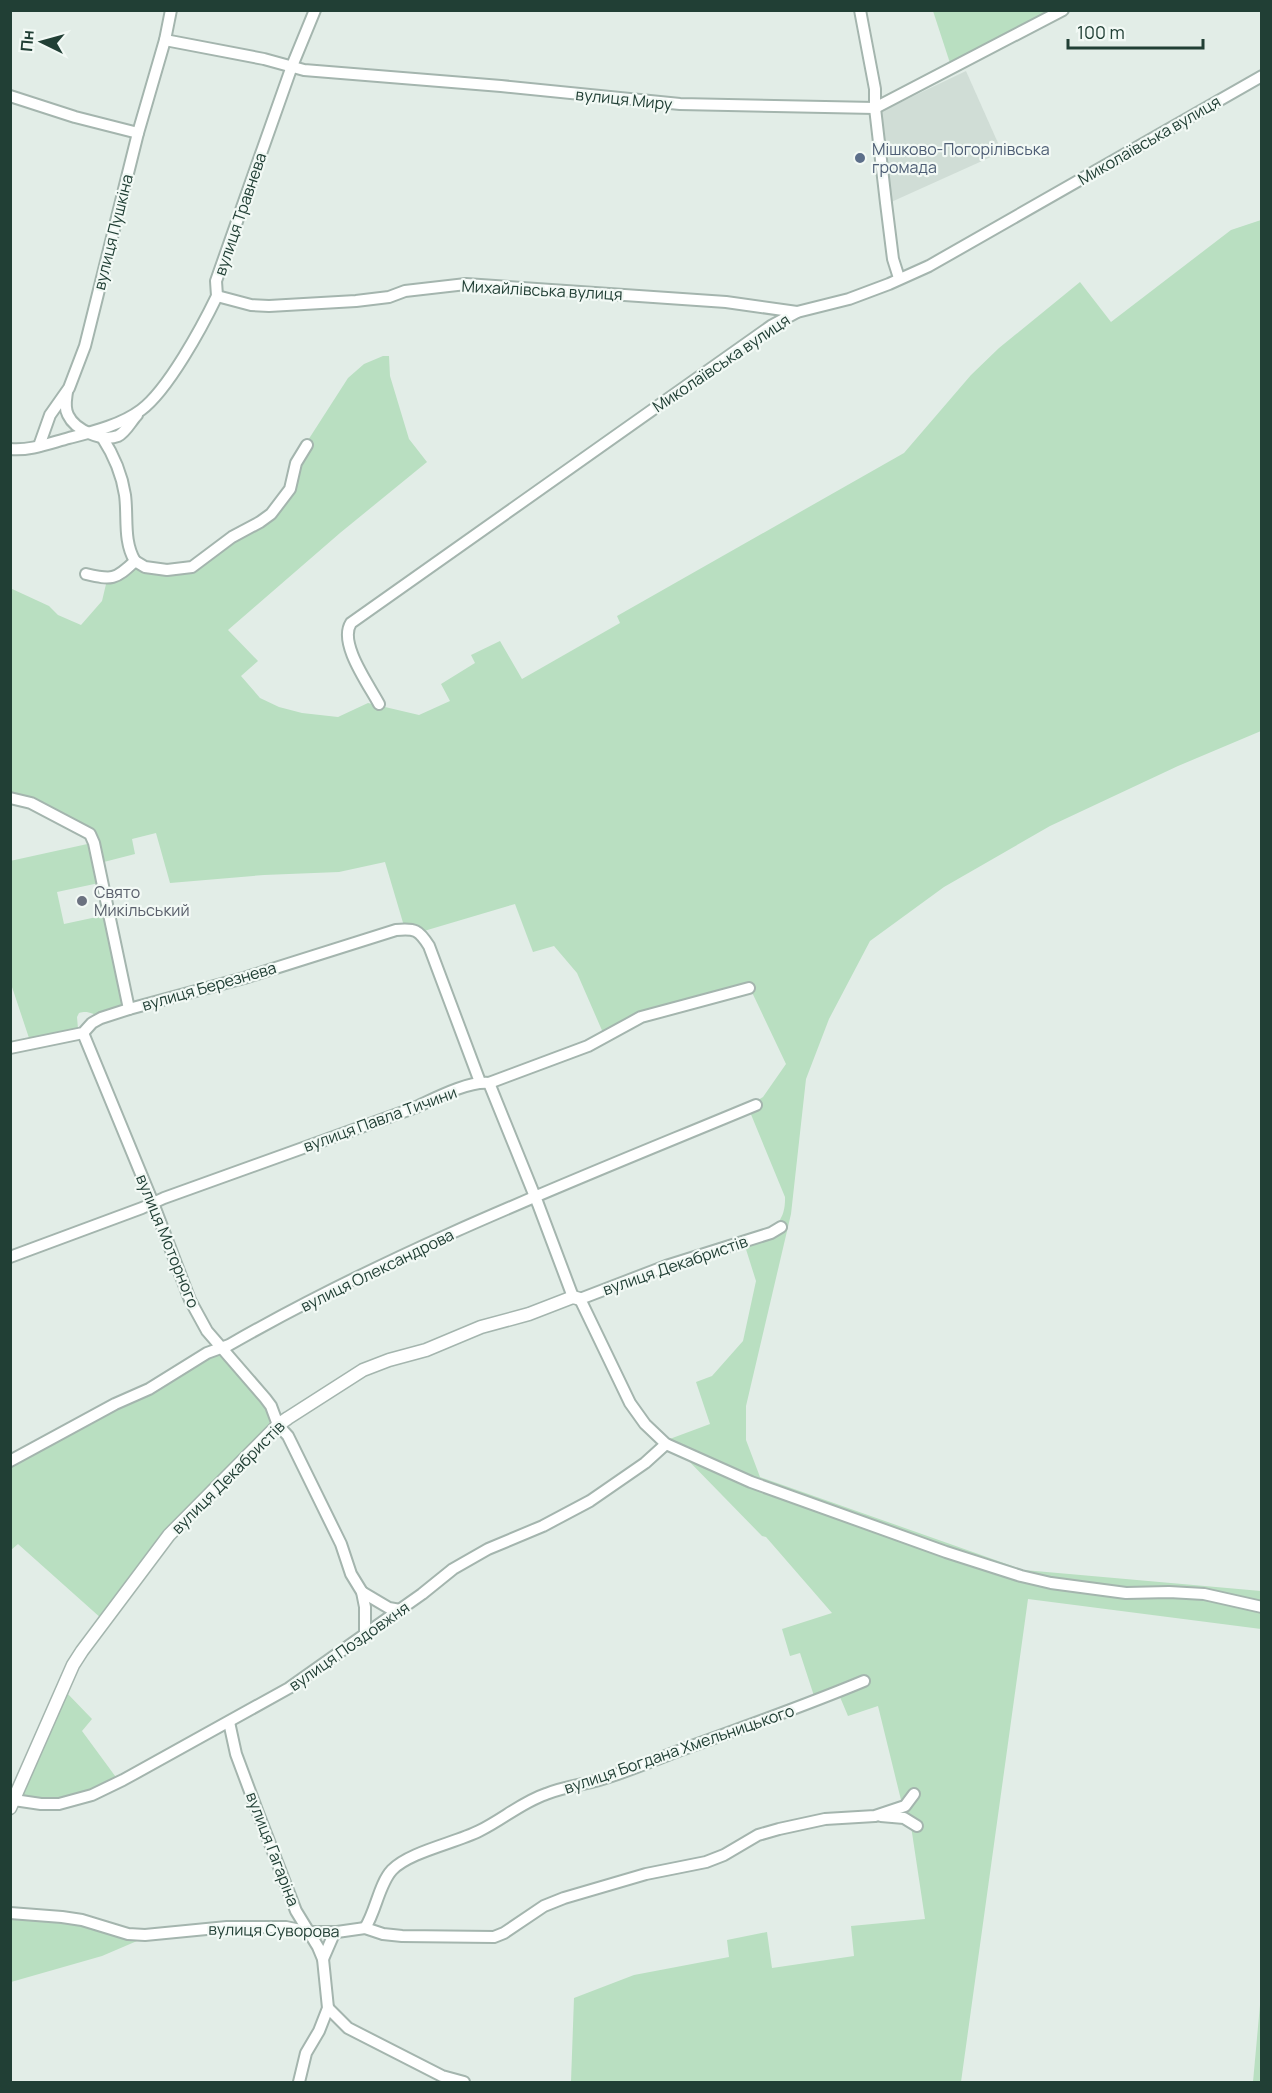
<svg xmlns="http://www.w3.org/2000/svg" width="1272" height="2093" viewBox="0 0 1272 2093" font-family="Manrope,sans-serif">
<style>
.built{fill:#d0ddd6}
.green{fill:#b9dfc1}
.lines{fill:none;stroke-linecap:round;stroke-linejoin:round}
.minor-casing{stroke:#a4b5ae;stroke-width:14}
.tertiary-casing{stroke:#a4b5ae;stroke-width:15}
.minor{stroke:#fff;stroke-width:10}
.tertiary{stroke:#fff;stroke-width:12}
.service-dot{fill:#5c6f8a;stroke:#f2f9f5;stroke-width:2}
.worship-dot{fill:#6b7280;stroke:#f2f9f5;stroke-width:2}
.labels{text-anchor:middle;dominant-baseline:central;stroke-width:4.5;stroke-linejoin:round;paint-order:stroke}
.street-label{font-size:16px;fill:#213f35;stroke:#f2f9f5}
.service-label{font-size:16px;fill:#4e5e75;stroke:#f2f9f5;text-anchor:start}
.worship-label{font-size:16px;fill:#5b616d;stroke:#f2f9f5;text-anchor:start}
</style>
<rect width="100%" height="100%" fill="#e2ede7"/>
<path class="built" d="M966,71l36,81 -113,51 -9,-87 2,-5z"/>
<g class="green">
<path d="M1044,10l1,4 -95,49 -17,-52z"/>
<path d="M1261,220v511l-83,35 -128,60 -106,61 -74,54 -41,78 -23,60 -15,135 -45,192v34l14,37 264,93 237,21v13l-122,-12 -111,-16 -275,-96 -86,-40 43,-16 -14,-42 16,-6 31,-35 13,-60 -12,-38c23,-11 42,-16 41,-46l-35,-85 5,-10 8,-5 23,-33 -37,-78 -145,49 -27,-62 -23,-27 -21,6 -18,-48 -91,27 -20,-5 -19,-64 -46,10 -75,3 -94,8 -14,-50 -24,6 3,15 -35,9 -4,-20 -85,-50 -1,-205 39,18 9,9 23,10 21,-24 5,-21 34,-17 41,4 78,-46 21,-21 13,-38 54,-84 16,-14 19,-8h6l1,20 19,63 18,23 -87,71 -112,97 30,31 -17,15 19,22 19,9 23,6 36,4 30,-14 51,12 31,-14 -9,-17 34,-21 -4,-8 29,-14 22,38 98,-56 -3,-7 287,-163 67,-78 28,-27 81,-66 31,40 120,-92z"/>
<path d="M92,843l7,40 -42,9 7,32 42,-9 18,92 -24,9c-8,-2 -12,-6 -21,-3l-2,4 1,12 -48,12 -19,-57 -1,-123z"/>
<path d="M221,1353l42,46 8,17 -3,14 -166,189 -84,-75 -7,6v-87l198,-109z"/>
<path d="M681,1453l339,125 183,18 58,13v20l-233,-30 -67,483h-390l3,-84 60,-23 95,-18 -2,-17 40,-8 5,36 82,-12 -3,-30 74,-7 -14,-93 -7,-5 -30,-3 28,-14 -24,-98 -30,10 -11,-26 -22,9 -15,-46 -10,3 -8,-27 50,-16 -66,-76 -4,-1z"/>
<path d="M65,1691l27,28 -10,12 36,49 -59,22 -39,-5z"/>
<path d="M11,1915l52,4 81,19 -42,18 -91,26z"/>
<path d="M1261,1994v88h-8z"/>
</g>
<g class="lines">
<defs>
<g id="minor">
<path d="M860,10l15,79v19l11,95 7,56 6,19"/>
<path d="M165,40l99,19 40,11 197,16 179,18 195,4 188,-98"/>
<path d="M10,96l65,21 63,16"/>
<path d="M217,296l34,9 18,1 87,-5 33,-4 16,-6 61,-7 260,18 71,10"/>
<path d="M67,392c-1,8 -3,15 1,23 7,15 34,27 50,21 8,-4 13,-15 19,-21"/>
<path d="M102,437c11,17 20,38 23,58 3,22 -2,46 10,66"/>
<path d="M39,446l11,-31 19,-27 16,-42 53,-213 27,-93 6,-30"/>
<path d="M10,449c20,2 40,-6 59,-11 23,-6 52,-13 72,-28 27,-20 61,-83 76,-114l-1,-15 76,-215 23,-56"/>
<path d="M86,574c26,6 29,6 49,-13l10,6 22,3 25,-3 40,-30 28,-15 11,-8 19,-25 6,-26 11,-18"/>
<path d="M379,704c-10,-19 -41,-61 -28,-81l420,-297 26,-14 52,-13 40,-15 40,-18 333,-190"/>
<path d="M10,798l21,5 59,31 4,9 35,166"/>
<path d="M83,1033l70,170 37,97 17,31 58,67 6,8 7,19 10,11 53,108 10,30 11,18 3,15v28"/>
<path d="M10,1048l73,-15 9,-10 9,-5 28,-9 115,-31 152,-48c19,-2 23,0 33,16l51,136"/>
<path d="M489,1083l49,121 35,93"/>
<path d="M781,1227l-10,6 -105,33 -86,33 50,104 15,21 21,20 85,38 195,70 75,24 30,7 75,10 43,-1 35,2 58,13"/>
<path d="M10,1257l132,-49 22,-10 250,-90c20,-9 53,-27 75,-25l99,-37 53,-29 108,-29"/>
<path d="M10,1461l105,-57 34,-15 58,-36 22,-8c167,-96 349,-166 527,-240"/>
<path d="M362,1592l27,16 11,2"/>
<path d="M229,1722l7,32 22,59 38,98 22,36 5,12 5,49 -9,23 -13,22 -7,29"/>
<path d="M14,1800l27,4h18l33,-9 31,-15 166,-92 133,-94 31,-25 35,-20 55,-23 47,-25 55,-38 21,-19"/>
<path d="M881,1816l23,2 13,8"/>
<path d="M10,1913l52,4 20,3 46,14 17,1 82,-8h59l24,5h27l28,-4 18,6 19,2 92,1 10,-4 40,-27 20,-8 82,-24 60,-12 18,-7 34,-20 21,-6 46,-10 50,-3 30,-10 9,-12"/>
<path d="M365,1928c11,-17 14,-44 27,-58 17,-18 63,-27 87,-39 23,-11 43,-29 67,-37 17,-7 36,-9 53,-14 28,-8 55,-20 82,-30 61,-22 123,-44 183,-69"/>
<path d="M323,1959l10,-23 4,-4"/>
<path d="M328,2008l20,20 94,48 22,6"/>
</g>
<path id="tertiary" d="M10,1808l63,-143 9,-14 87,-116 109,-110 10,-7 75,-48 26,-10 37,-10 55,-23 48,-13 44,-17 7,2"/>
</defs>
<use href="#minor" class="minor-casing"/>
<use href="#tertiary" class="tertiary-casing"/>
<use href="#minor" class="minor"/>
<use href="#tertiary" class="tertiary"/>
</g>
<circle class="service-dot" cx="860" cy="158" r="6"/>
<circle class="worship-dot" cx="82" cy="901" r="6"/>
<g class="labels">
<g class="street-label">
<text transform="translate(624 99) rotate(6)">вулиця Миру</text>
<text transform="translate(1149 140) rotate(-30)">Миколаївська вулиця</text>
<text transform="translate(240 214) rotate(-71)">вулиця Травнева</text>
<text transform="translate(113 232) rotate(-76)">вулиця Пушкіна</text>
<text transform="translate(542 290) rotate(3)">Михайлівська вулиця</text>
<text transform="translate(721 363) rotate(-34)">Миколаївська вулиця</text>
<text transform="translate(209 986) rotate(-16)">вулиця Березнева</text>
<text transform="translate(380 1119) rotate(-20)">вулиця Павла Тичини</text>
<text transform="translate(168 1241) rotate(68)">вулиця Моторного</text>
<text transform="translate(675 1265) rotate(-19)">вулиця Декабристів</text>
<text transform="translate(377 1270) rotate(-26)">вулиця Олександрова</text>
<text transform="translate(228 1477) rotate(-45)">вулиця Декабристів</text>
<text transform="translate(349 1646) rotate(-35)">вулиця Поздовжня</text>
<text transform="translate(679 1749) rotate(-19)">вулиця Богдана Хмельницького</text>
<text transform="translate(273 1849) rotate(69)">вулиця Гагаріна</text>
<text transform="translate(274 1930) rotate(1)">вулиця Суворова</text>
</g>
<g class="service-label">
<text x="872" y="149">Мішково-Погорілівська<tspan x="872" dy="18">громада</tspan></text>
</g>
<g class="worship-label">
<text x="94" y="892">Свято<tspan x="94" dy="18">Микільський</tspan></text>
</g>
</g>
<rect width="1272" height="2093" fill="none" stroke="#213f35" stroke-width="24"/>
<g transform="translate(42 42) rotate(275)" stroke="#f2f9f5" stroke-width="4.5" paint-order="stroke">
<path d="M0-4.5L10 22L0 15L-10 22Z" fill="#213f35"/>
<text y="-9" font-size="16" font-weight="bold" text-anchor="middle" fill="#213f35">Пн</text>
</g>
<path d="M1068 39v9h135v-9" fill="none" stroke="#213f35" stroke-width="3"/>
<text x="1077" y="39" font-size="18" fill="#213f35" stroke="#f2f9f5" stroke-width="4.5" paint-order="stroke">100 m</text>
</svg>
